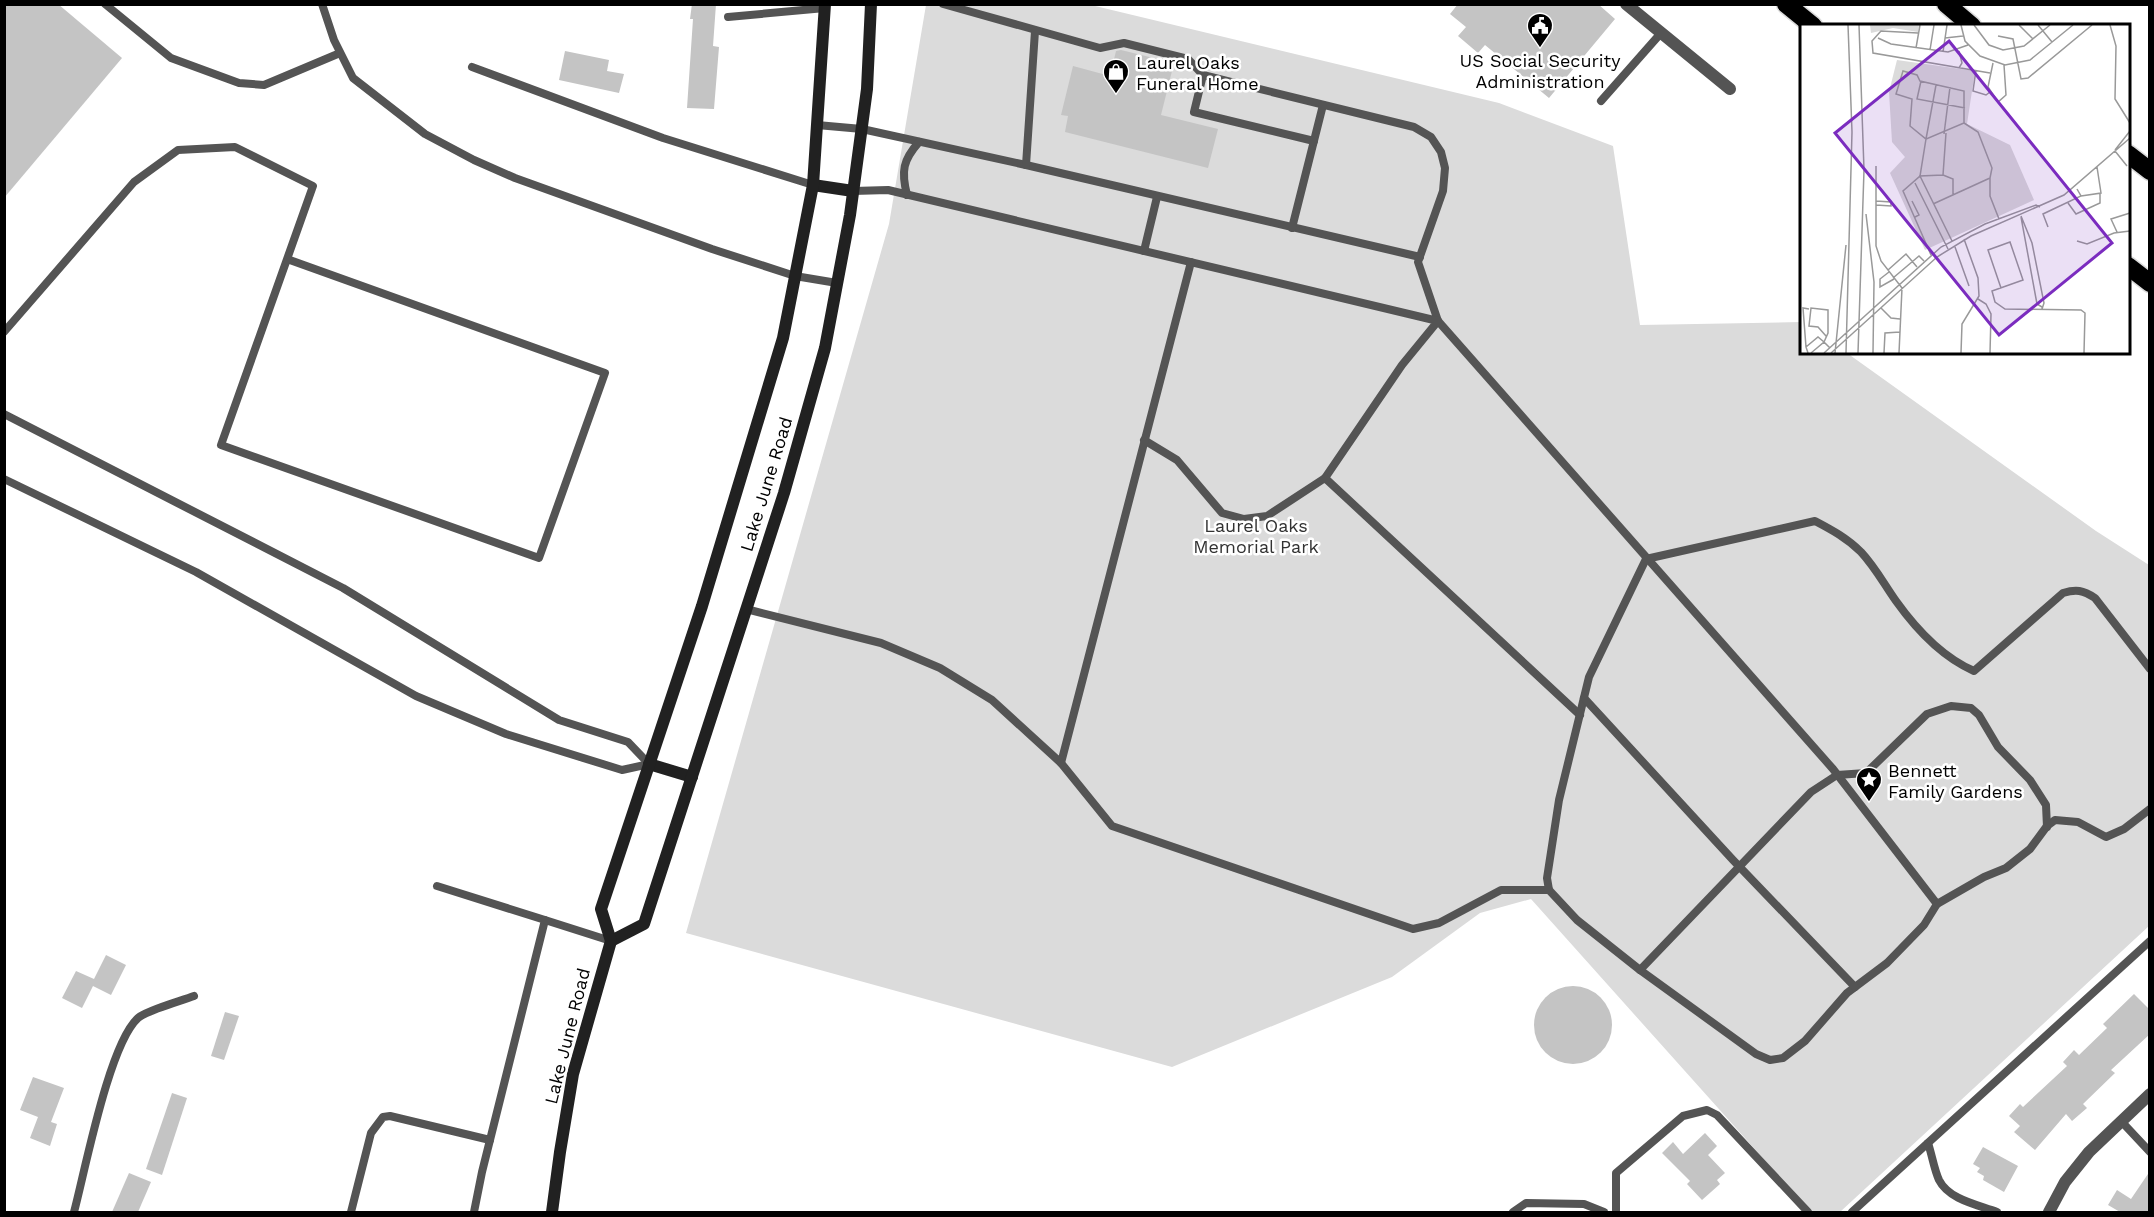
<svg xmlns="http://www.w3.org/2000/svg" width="2154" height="1217" viewBox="0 0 2154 1217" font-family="'Work Sans',sans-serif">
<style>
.green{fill:#dbdbdb}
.building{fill:#c4c4c4}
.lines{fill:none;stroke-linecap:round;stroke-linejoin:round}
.highway-casing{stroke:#dbdbdb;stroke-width:21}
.lane{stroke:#545454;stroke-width:8}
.street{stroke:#545454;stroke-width:12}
.secondary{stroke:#212121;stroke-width:12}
.highway{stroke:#000;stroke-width:18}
.labels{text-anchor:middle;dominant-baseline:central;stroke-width:5;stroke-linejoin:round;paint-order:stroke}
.poi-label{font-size:18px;fill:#000;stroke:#fff;text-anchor:start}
.street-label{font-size:18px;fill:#000;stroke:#fff}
.park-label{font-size:18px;fill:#323232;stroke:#fff}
.inset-road{fill:none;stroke:#999;stroke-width:1.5}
.view{fill:#7b2cbf;fill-opacity:0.15;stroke:#7b2cbf;stroke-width:3}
.inset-edge{fill:none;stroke:#000;stroke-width:3}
</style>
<rect width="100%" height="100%" fill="#fff"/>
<path class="green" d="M926,5h165l408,98 114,43 27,179 161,-3 1,30 45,1 249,178 53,34v361l-309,286h-29l-280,-313 -51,14 -88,64 -220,90 -486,-134 203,-709z"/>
<g class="building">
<path d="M4,4h54l64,54 -118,140z"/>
<path d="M692,4h24l-3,42 6,1 -5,62 -27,-1 6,-89h-3z"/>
<path d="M1458,4h140l17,15 -66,79 -64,-53 -7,8 -20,-17 8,-9 -16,-13z"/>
<path d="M1121,50l53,13 -13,52 57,14 -10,39 -143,-36 3,-16 -7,-1 12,-49 37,10 6,-25z"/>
<path d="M565,51l44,9 -2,11 17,3 -5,19 -60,-13z"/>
<path d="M106,955l20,10 -15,30 -18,-9 -11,22 -20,-10 14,-27 18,8z"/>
<circle cx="1573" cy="1025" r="39"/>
<path d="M2134,994l16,16v24l-39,36 4,3 -32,31 4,4 -15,13 -6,-7 -31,36 -21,-18 6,-6 -11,-10 11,-12 3,3 44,-41 -4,-4 11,-12 5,5 28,-27 -4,-4z"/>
<path d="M225,1012l14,4 -15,44 -13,-4z"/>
<path d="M33,1077l31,11 -13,34 6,2 -7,22 -20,-8 8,-21 -18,-7z"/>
<path d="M172,1093l15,5 -25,77 -16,-6z"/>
<path d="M1705,1133l12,13 -9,9 17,18 -8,7 3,4 -18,16 -15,-16 3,-3 -28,-28 11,-11 10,12z"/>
<path d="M1983,1147l35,19 -14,26 -21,-12 1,-4 -7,-4 3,-4 -7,-4z"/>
<path d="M2150,1171v41h-30l-12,-7 9,-15 14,9z"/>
<path d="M129,1173l22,9 -13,30h-26z"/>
</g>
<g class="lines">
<defs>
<g id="highway">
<path d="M1786,4l27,22"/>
<path d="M1946,4l26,22"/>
<path d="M2128,154l22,17"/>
<path d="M2128,266l22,17"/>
</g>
</defs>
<use href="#highway" class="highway-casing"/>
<g class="lane">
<path d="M105,4l66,54 68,25 25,2 76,-32"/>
<path d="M322,4l12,36 19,38 72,56 49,26 41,18 197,71 83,27 42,7"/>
<path d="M943,4l157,44 24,-5 64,16 15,16 211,52 17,10 10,15 4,16 -2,23 -25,71 20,59 395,448 104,135"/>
<path d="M728,17l97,-9"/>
<path d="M472,67l191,71 150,47"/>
<path d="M1203,75l-9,37 120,29"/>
<path d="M1601,101l60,-68"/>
<path d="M817,125l45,4 164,36 394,92"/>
<path d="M1026,165l9,-134"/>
<path d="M853,191l35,-1 550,131 -36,44 -77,113"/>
<path d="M907,195c-6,-24 -4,-35 12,-53"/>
<path d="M1292,228l31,-123"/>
<path d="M1144,251l13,-54"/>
<path d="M4,332l130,-150 44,-32 57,-3 78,39 -92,259 318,113 66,-185 -318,-114"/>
<path d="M4,414l339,174 216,132 69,22 21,22"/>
<path d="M1144,440l33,20 45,53 22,6 23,-3 58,-38 255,237"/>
<path d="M4,479l192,93 220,124 90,38 116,36 27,-6"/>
<path d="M1646,559l-57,118 -30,123 -12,78 2,12 28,30 63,50 116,84 14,6 13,-2 22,-17 42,-48 40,-30 37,-38 13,-21 47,-27 22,-9 24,-19 17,-23 8,-6 23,2 28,15 18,-8 26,-20"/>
<path d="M1646,559l169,-38c17,9 32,17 46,31 14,15 23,32 35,49 20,28 46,56 78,70l89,-78c13,-4 20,-3 32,5l55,71"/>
<path d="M746,609l135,34 59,25 52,32 69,63 130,-501"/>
<path d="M1584,698l149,162 122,127"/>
<path d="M1061,763l51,63 301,103 26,-6 62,-33h48"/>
<path d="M437,886l108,34 -63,252 -8,40"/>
<path d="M545,920l66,21"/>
<path d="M1640,970l171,-178 26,-17 29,-2 61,-59 24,-8 20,2 8,7 19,32 32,33 16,25 1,22"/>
<path d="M2121,1121l29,31"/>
<path d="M1928,1143c4,12 6,26 11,37 10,20 40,25 58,32"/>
<path d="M74,1212c11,-41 35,-168 64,-194 9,-8 43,-17 56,-22"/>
<path d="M351,1212l20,-79 12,-16 7,-1 100,24"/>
<path d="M1513,1212l13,-9 58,1 20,8"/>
<path d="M1616,1212v-39l67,-57 24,-6 10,5 91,97"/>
<path d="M1852,1212l298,-271"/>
</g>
<g class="street">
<path d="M1626,4l104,85"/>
<path d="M2049,1212l16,-30 24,-30 61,-58"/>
</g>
<g class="secondary">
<path d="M813,185l40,6"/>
<path d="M649,764l43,13"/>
<path d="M611,941l33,-17 140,-431 41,-145 25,-133 17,-126 4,-85"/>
<path d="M552,1212l8,-60 13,-78 38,-133 -10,-32 101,-303 81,-268 30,-153 12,-181"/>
</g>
<use href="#highway" class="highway"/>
</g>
<defs>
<symbol id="civic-pin" viewBox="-11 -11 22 30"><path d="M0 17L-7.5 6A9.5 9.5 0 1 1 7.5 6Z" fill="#000" stroke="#fff"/><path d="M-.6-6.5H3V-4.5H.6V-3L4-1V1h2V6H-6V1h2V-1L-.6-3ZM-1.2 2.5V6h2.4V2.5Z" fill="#fff"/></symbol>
<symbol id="shop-pin" viewBox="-11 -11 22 30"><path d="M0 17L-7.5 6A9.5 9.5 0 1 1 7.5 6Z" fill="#000" stroke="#fff"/><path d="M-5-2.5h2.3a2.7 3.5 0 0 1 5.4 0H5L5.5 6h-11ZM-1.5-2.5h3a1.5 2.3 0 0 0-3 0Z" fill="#fff"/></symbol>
<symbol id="sight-pin" viewBox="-11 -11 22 30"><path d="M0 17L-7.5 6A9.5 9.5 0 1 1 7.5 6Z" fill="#000" stroke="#fff"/><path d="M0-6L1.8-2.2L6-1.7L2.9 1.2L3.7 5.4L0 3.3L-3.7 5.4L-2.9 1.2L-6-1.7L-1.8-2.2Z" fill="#fff"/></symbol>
</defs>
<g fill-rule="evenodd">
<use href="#civic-pin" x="1525" y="11" width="30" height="40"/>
<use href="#shop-pin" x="1101" y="57" width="30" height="40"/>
<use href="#sight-pin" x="1854" y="765" width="30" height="40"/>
</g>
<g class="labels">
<g class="poi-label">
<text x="1540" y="60" text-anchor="middle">US Social Security<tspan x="1540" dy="21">Administration</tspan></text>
<text x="1136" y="62">Laurel Oaks<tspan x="1136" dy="21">Funeral Home</tspan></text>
<text x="1888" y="770">Bennett<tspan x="1888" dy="21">Family Gardens</tspan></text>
</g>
<g class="street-label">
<text transform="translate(766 484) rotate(-73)">Lake June Road</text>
<text transform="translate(567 1036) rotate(-76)">Lake June Road</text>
</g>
<g class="park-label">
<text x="1256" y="525">Laurel Oaks<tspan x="1256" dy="21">Memorial Park</tspan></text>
</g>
</g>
<g transform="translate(1800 24)">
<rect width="330" height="330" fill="#fff"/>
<path d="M70,1h49l-1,7 -25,-4 -22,5zM97,36l78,11 -8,53 43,21 24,55 -109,50 -35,-77 15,-16 -13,-15 -3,-50z" fill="#dbdbdb"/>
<path class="inset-road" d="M161,1l4,16 15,15 25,9 25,-5 43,-35M174,1l15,20 14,5 21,-4 26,-21M219,1l14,14M238,1l14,17M310,1l6,21 -1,53 15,24M118,9l-37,-2 -9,10 1,12 117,20M198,12l15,3 8,40 7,-1 64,-53M78,14l13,6 57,8 20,-7M145,14l18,-2M116,24l4,-23M130,26l4,-25M159,27l3,12 -3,5M143,28l4,-27M193,39l-5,24 10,15 8,-7 -2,-30M176,46l-3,21 13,4 4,-3M121,57l-4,18 48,9M164,99l14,9 14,36 -2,10M146,109l-3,42 10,4v16M144,110l6,-47M315,126l15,-19M315,127l12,15M76,142v80l5,15 21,27 -3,65M143,151l-23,1 32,65M115,159l33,66M281,172l20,-3 -4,-26M112,177l7,14 -4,2M268,179l8,11 24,-11v-9M133,180l57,-26v18l9,23M76,181l15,1v-4l-15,-1M66,190l8,68 -1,71M221,192l11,27 12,60 -2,6M221,193l16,87 5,3M248,203l-5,-13 38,-18 -4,-7M317,208l-6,-13 19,-6M277,217l10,3 27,-11 16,-2M155,223l14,39M131,231l-28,-64 17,-15 6,-37 38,-16v-32l-44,-10 -3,-6 -14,-4 -7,23 16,5 -2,27 16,13 10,-54M88,246l18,-16 11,13M89,248l-9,7v8l14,-8M93,254l26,-22 5,5M201,264l-13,-38 22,-8 13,38 -31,11 3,11 10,7 76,1 4,3 -1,40M178,275l8,5 5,10 -1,39M81,284l10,10 9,1M26,312l-8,-9 -9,-1 2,-18 17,2v23l-4,9 6,6M6,323l-3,-39 6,1M8,329l-2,-6 12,-10 6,5 -13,11M24,329l117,-106 44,-23 51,-19 4,2M31,329l106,-96 34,-21 93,-41 66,-57M35,329l11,-108M46,329l6,-221 -4,-107M58,329l6,-183 -5,-145M84,329l1,-20 15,-1M161,329l1,-29 17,-28 -1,-18 -14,-39"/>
<path class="view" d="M149,17l163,202 -113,92 -164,-202z"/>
<rect width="330" height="330" class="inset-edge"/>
</g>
<rect width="2154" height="1217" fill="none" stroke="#000000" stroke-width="12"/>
</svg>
